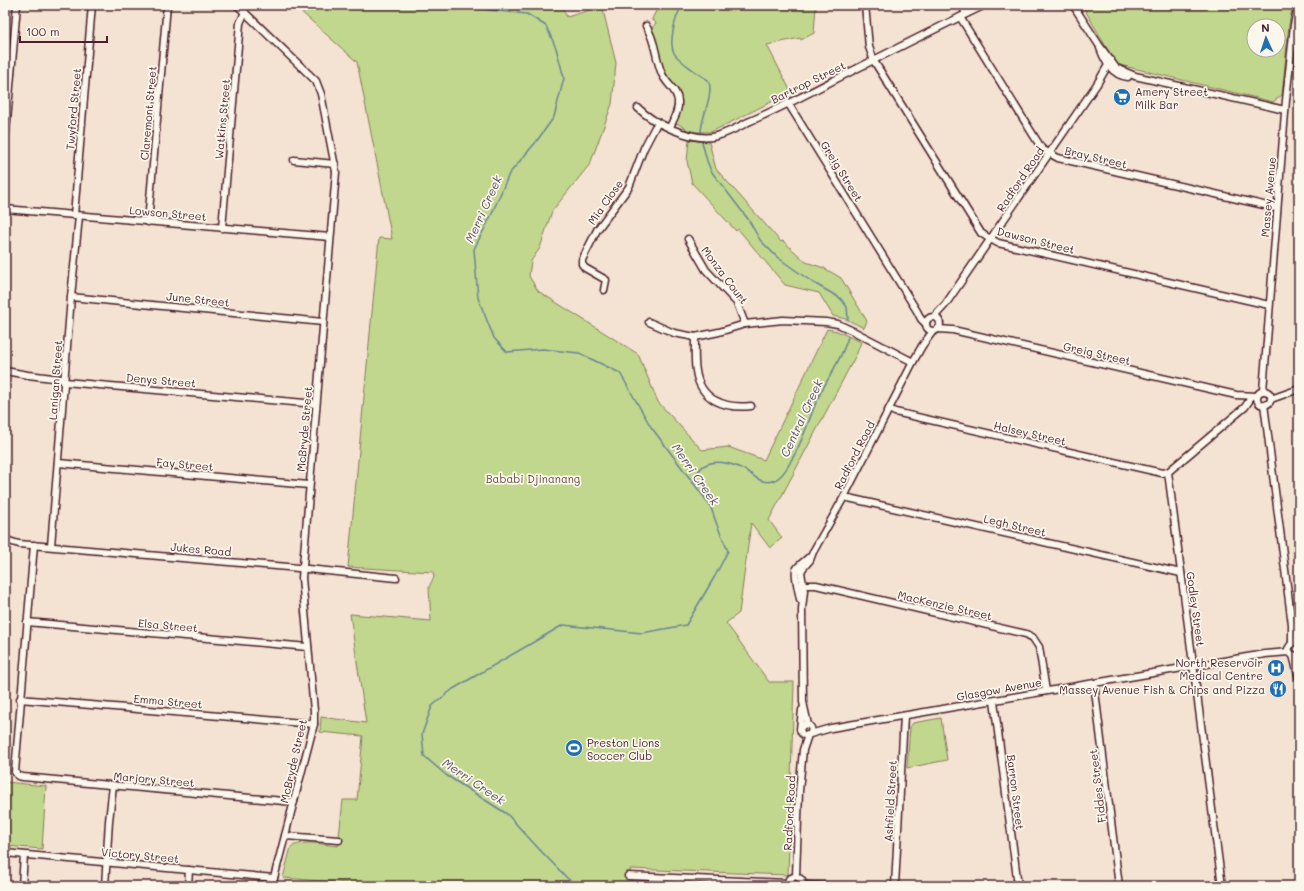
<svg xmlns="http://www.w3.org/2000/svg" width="1304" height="891" viewBox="0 0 1304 891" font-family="Mali,sans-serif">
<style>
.green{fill:#c1d78d;stroke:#867b5c;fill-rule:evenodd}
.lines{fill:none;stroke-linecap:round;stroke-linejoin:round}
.stream{stroke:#6a8298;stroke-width:1.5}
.minor-casing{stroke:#4a1f2b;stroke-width:9}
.minor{stroke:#fbf7ec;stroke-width:6}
.labels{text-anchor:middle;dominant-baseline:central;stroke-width:3.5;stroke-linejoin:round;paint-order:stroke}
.street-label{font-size:11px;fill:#4a1f2b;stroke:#fbf7ec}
.poi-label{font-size:11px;fill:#4a1f2b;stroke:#fbf7ec;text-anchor:start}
.park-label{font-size:11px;fill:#684d44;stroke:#fbf7ec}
.water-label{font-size:12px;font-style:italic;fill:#5a5162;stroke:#fbf7ec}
</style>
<rect width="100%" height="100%" fill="#f4e2d2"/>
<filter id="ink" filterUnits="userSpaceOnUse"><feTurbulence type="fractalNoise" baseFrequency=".025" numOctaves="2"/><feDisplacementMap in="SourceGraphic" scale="8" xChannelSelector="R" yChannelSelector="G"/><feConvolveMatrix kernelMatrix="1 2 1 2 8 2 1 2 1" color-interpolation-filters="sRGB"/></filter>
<g filter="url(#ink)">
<g class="green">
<path d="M296,5h265l6,12 35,-11 14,57 -4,41 -22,60 -38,47 -12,37 -9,13 -2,15 9,15 100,63 20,48 44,48 26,-3 36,13 63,-131 10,2 24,11 -4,11 -88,167 13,18 -12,10 -19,-25 -12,90 -13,10 43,59h25l-6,193 -158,-6 2,17h-244l-105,-8 8,-31c13,-8 33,-2 47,-1l5,-46h14l6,-64 -43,-4 1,-15 45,6 -16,-109 81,7 -2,-34 5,-10 -1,-5 -85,-5 31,-329 13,1 -35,-177 -60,-54z"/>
<path d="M659,5h157l-2,28 -13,7 -1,-2 -33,7 24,47 -80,40h-15l-8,-2 -13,-8 5,-14 -17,-37 -8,-32 -4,-10 5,-6 -2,-2h-2v-2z"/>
<path d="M1082,5h211l-4,19 -7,71 -9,7 -157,-38zM1254,26h24v24h-24z"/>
<path d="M689,140l20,2 7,27 65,73 2,-1 23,21 18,6 17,10 26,43 -3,7 -18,-9 -13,-3 -14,-23 -34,-8 -47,-56 -2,2 -44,-48 -5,-22z"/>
<path d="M941,718l6,42 -40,8 3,-41 3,-4z"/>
<path d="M5,782l41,4 -4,63 -37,-3z"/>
</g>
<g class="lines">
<g class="stream">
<path d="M457,5l32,5 38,4 19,12 10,22 8,30 -10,39 -18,25 -27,32 -18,42 -17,33 4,49 16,40 13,14 36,-3 36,4 41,20 31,54 59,78 7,20 11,26 -13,25 -29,49 -44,8 -79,-8 -110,64 -21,17 -10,28 2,22 22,19 61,39 32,35 28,29 11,8"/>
<path d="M682,5c-6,11 -14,36 -8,48 4,7 27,23 34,27 7,12 -7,38 -7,52"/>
<path d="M702,142l5,19 4,10 37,48 12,21 17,17 35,25 28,16 7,9 1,12"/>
<path d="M692,483c4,-7 7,-16 15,-19 12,-5 30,1 41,8 7,5 14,12 24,9 9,-2 16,-14 20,-22 11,-18 17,-40 25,-59 10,-21 25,-41 31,-63"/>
</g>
<defs>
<g id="minor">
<path d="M237,5l79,76 5,13 15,78 -34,406 12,133v13l-40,154 -1,8"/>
<path d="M865,5l4,42 5,14 107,172 6,4 11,6 271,62"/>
<path d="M962,5l4,9"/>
<path d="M1073,5l26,40 17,23 19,8 150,34"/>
<path d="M960,17l82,132 16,9 219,50"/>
<path d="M646,26c10,15 9,32 16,48 4,10 15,15 16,27 1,10 -4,17 -8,26"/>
<path d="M1100,48c5,14 12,27 28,29"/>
<path d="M788,103l129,208 4,8 5,5"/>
<path d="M638,108c15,15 51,32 74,29 12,-2 25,-9 36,-15 17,-7 33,-15 49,-23 63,-32 125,-64 188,-94"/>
<path d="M5,144l12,-139"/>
<path d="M294,160l41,4"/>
<path d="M5,209l325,28"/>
<path d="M74,215l18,-210"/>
<path d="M148,222l19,-217"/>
<path d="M222,228l18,-205 5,-11"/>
<path d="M688,239l18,31 31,33 8,21"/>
<path d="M604,290l2,-10 -21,-12 -3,-4v-4l15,-30 32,-43 15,-39 11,-21 3,-3"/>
<path d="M71,297l252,25"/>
<path d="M934,317l11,-12 152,-221 14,-24"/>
<circle cx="933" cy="324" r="7"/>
<path d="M649,322l25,11 21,4 24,-5 26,-8 38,-4 43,2 12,2 15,7 60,31"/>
<path d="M938,329l15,1 283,65 21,1"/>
<path d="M695,337c0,11 -1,23 1,34 4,29 29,38 55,35"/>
<path d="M5,371l23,4 33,4 4,3 251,22"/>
<path d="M1263,391l23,-291 8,-75 4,-20"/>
<circle cx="1264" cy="398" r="7"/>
<path d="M1271,399l28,-10"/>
<path d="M1264,404l28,221v18"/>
<path d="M889,409l6,3 267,61 6,-1"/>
<path d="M58,463l251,22"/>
<path d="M844,497l337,76"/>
<path d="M5,537l4,4 10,3 269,23 108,11"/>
<path d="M34,545l-19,227 3,4 5,1 271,25"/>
<path d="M51,546l20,-249 8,-81"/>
<path d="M798,585h18l210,49 7,4 6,9 7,44"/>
<path d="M800,599c-1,-6 -6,-25 -4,-29 2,-5 8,-8 12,-12"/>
<path d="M27,622l281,25"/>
<path d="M1299,643l-4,-1 -3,1 -4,6 3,5 4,2 4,-1"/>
<path d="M1293,655l6,24"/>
<path d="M1094,683l25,203"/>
<path d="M20,699l294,25"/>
<path d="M994,701l24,185"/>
<circle cx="806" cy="730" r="5.5"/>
<path d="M808,725l-5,-23 -1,-93 2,-18 -3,-19 2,-4 7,-8 3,-8 31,-55 69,-135 9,-16 11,-15"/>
<path d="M800,729l2,-19"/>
<path d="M810,734l21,-6 363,-62 71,-12 24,-2"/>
<path d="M285,836l54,4"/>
<path d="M5,853l269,25"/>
<path d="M628,876l159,7"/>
<path d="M796,876l3,-85 4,-41 5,-15"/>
<path d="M803,885l24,1"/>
<path d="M22,886l2,-31"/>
<path d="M105,886l4,-65 4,-36"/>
<path d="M188,886l1,-16"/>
<path d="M787,886l2,-7 7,-3 6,4v6"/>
<path d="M895,886l9,-170"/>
<path d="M1222,886l-54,-414 77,-65 4,-6 1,-5"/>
</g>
</defs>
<use href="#minor" class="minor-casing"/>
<use href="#minor" class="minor"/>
</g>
</g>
<defs>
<symbol id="supermarket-disc" viewBox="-11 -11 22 22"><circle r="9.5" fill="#1f6fb2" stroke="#fbf7ec"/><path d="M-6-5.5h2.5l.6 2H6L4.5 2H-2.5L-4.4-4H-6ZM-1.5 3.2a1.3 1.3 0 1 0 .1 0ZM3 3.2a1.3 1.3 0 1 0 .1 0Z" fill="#fff"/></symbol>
<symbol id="hospital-disc" viewBox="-11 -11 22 22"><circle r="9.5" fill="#1f6fb2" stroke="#fbf7ec"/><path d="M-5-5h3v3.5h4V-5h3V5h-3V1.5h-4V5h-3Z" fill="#fff"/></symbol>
<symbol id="restaurant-disc" viewBox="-11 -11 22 22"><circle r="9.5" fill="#1f6fb2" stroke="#fbf7ec"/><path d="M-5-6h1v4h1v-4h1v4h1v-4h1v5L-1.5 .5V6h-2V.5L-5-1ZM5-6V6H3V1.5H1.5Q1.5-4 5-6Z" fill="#fff"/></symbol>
<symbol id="stadium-disc" viewBox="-11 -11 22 22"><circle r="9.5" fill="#1f6fb2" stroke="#fbf7ec"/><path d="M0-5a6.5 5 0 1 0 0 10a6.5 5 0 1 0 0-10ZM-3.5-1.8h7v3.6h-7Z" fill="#fff"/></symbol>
</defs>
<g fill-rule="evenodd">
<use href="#supermarket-disc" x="1112" y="87" width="20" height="20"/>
<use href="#hospital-disc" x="1266" y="658" width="20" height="20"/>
<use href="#restaurant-disc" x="1268" y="679" width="20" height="20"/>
<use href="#stadium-disc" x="564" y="738" width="20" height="20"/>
</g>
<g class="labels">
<g class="street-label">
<text transform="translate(808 82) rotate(-26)">Bartrop Street</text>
<text transform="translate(73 109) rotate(-85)">Twyford Street</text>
<text transform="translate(148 113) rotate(-85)">Claremont Street</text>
<text transform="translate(222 119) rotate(-85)">Watkins Street</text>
<text transform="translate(1096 157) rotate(13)">Bray Street</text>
<text transform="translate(842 171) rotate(58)">Greig Street</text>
<text transform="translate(1020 179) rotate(-56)">Radford Road</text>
<text transform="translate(1268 197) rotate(-85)">Massey Avenue</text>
<text transform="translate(605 202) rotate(-55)">Mia Close</text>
<text transform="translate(168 213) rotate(5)">Lowson Street</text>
<text transform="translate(1036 240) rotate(14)">Dawson Street</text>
<text transform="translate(725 275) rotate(53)">Monza Court</text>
<text transform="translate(198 299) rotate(6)">June Street</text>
<text transform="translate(1097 353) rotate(13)">Greig Street</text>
<text transform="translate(55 380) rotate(-86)">Lanigan Street</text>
<text transform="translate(161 380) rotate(5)">Denys Street</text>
<text transform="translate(304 429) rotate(-85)">McBryde Street</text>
<text transform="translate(1030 433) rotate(13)">Halsey Street</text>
<text transform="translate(854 455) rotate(-63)">Radford Road</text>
<text transform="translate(185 464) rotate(5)">Fay Street</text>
<text transform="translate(1015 525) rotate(13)">Legh Street</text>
<text transform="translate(201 549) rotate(5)">Jukes Road</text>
<text transform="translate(945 605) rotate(13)">MacKenzie Street</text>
<text transform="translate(1196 609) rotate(82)">Godley Street</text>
<text transform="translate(168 625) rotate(5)">Elsa Street</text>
<text transform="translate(999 689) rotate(-10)">Glasgow Avenue</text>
<text transform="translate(168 701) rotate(5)">Emma Street</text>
<text transform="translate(293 761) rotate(-77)">McBryde Street</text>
<text transform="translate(154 779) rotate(5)">Marjory Street</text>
<text transform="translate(1097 786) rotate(-97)">Fiddes Street</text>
<text transform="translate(1016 792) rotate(83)">Barron Street</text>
<text transform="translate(890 801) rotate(-87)">Ashfield Street</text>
<text transform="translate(789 813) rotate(-87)">Radford Road</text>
<text transform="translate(140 855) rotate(5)">Victory Street</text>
</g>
<g class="poi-label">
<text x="1135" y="91">Amery Street<tspan x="1135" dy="13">Milk Bar</tspan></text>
<text x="1263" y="662" text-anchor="end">North Reservoir<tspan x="1263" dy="13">Medical Centre</tspan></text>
<text x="1265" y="689" text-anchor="end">Massey Avenue Fish &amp; Chips and Pizza</text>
<text x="587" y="742">Preston Lions<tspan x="587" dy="13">Soccer Club</tspan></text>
</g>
<g class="park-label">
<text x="533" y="478">Bababi Djinanang</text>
</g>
<g class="water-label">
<text transform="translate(483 209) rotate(-66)">Merri Creek</text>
<text transform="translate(801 418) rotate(-65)">Central Creek</text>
<text transform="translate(696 474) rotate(55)">Merri Creek</text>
<text transform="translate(474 781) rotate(34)">Merri Creek</text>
</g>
</g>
<rect width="1304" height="891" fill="none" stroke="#fbf7ec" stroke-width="20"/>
<rect x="10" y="10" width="1284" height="871" fill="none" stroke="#4a1f2b" stroke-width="1.5" filter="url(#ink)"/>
<g transform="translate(1266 38) rotate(357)"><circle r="19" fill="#fbf7ec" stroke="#b4a19f"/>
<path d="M0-3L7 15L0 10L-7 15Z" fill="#1f6fb2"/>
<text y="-6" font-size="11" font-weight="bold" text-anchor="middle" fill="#4a1f2b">N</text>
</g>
<path d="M20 36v6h87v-6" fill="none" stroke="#4a1f2b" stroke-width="2"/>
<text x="26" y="36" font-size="12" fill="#4a1f2b" stroke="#fbf7ec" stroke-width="3" paint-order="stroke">100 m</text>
</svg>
